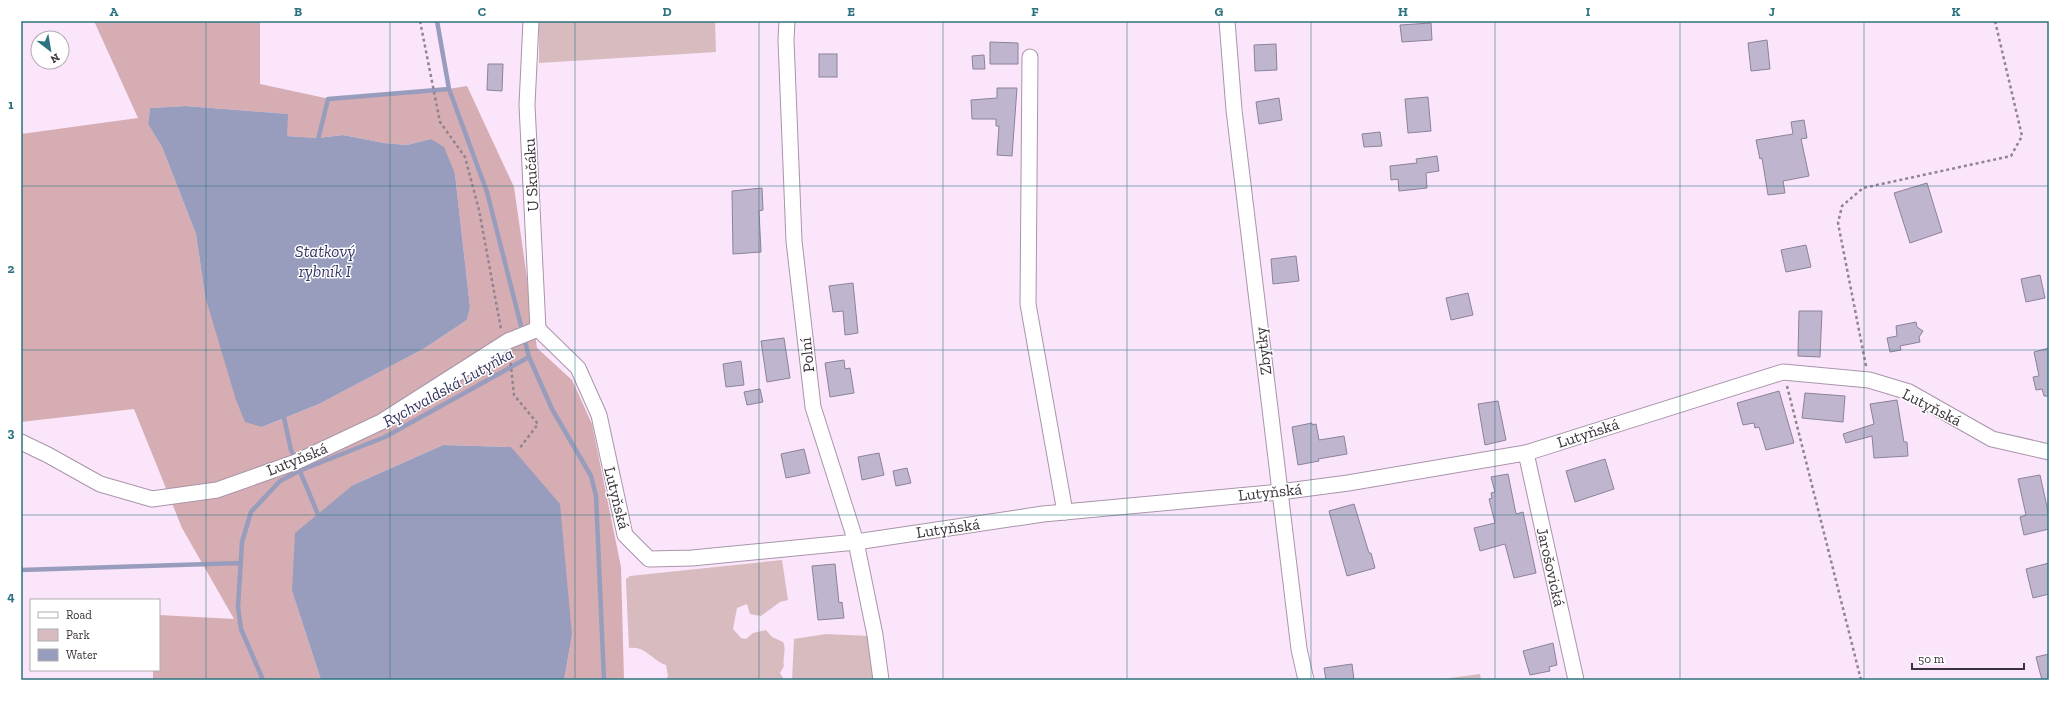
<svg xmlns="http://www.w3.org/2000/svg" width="2070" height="701" viewBox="0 0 2070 701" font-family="'Zilla Slab',serif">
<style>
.green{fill:#d8bbbe}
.forest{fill:#d5adb2;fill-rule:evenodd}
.water{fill:#999dbd}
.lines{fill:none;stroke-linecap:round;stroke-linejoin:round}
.stream{stroke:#999dbd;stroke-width:4.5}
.building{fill:#bfb5cf;stroke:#8b829a}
.minor-casing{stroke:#a995aa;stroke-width:17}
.path{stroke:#928392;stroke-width:2.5;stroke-dasharray:3 3;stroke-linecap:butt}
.minor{stroke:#fff;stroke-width:15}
.grid{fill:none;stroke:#2c737f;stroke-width:1;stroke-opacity:0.55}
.labels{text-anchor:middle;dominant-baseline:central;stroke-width:3;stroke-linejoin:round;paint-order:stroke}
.street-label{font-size:16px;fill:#3a323a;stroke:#fff}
.water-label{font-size:17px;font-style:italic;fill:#353764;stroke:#fff}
.neatline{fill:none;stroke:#2c737f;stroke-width:1.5}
.grid-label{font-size:13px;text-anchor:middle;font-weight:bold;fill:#2c737f}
</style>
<rect width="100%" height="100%" fill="#fbe5fb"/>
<g class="green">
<path d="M539,21h176l1,31 -177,11z"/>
<path d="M782,560l6,40 -8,2 -19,14 -11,-2 -3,-10 -10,4 -4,21 8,9 5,1 7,-6 13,-3 6,7 11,5c4,8 -1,16 1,24l-4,7 4,7h-118l2,-4 -2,-11c-13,-4 -21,-20 -37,-17l-3,-65v-4l4,-3z"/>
<path d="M826,634l43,2 6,44h-83l2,-41z"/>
<path d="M1480,674l1,6h-46z"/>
</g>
<path class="forest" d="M94,21h166v63l65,14 105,-6 37,-6 47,101 23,161 35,32 20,44 29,143 3,113h-60l8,-45 -61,-188 -68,-2 -90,40 -61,106 29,89h-168v-10h6v-55l75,4 -52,-91 -48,-119 -113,13v-288l117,-16zM187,106l100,8v22l31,2 25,-3 41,8 23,2 24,-6 24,35 15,133 -3,13 -42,28 -106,56 -57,23 -57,-131 -9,-62 -34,-87 -14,-23 2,-16z"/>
<g class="water">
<path d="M186,106l102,8 -1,22 31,2 25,-3 41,8 23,2 24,-6 13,8 11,27 15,133 -3,13 -42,28 -106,56 -57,23 -17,-5 -9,-22 -31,-104 -9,-62 -34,-87 -14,-23 2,-16z"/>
<path d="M443,445l68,2 49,57 12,131 -8,45h-243l-29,-89 3,-58 58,-48z"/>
</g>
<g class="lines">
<g class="stream">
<path d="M437,21l12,68 38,103 42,165 23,52 39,67 5,20 8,184"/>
<path d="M317,144l11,-45 121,-10"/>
<path d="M283,413l8,37 29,69"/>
<path d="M21,570l220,-7"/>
<path d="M263,680l-22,-51 -3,-22 4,-65 9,-30 29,-31 19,-10 86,-34 144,-80"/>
</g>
</g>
<g class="building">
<path d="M1431,23l1,17 -30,2 -2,-17z"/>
<path d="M1767,40l3,29 -19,2 -3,-28z"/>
<path d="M990,42l28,1v21h-28z"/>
<path d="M1276,44l1,26 -22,1 -1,-26z"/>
<rect x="819" y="54" width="18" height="23"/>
<path d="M984,55l1,14h-12l-1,-13z"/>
<path d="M488,64h15l-1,27 -15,-1z"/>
<path d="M997,88h20l-5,68 -15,-1 2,-29h-3v-7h-24l-1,-19 26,-2z"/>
<path d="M1428,97l3,34 -23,2 -3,-34z"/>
<path d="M1279,98l3,22 -23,4 -3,-22z"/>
<path d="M1804,120l3,18 -6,1 8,37 -26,5 2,12 -17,2 -6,-37 -2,1 -4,-19 37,-6 -2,-12z"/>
<path d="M1380,132l2,14 -18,1 -2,-13z"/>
<path d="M1437,156l2,15 -13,2 1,15 -28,3 -1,-12 -7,1 -1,-14 27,-3 -1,-4z"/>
<path d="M1927,183l15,49 -32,11 -16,-50z"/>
<path d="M762,188l1,22 -4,1 2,41 -28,2 -1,-63z"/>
<path d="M1806,245l5,22 -25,5 -5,-22z"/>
<path d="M1296,256l3,25 -26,3 -2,-25z"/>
<path d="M2040,275l5,23 -19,4 -5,-23z"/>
<path d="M853,283l5,50 -13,2 -2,-24 -10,1 -4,-26z"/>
<path d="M1468,293l5,22 -22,5 -5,-22z"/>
<path d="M1799,311h23l-2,46 -22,-1z"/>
<path d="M1916,322l1,5 6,4 -4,6 1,5 -20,4 1,4 -11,2 -3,-14 10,-2 -1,-10z"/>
<path d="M784,338l6,40 -23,4 -6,-41z"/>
<path d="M2049,348v48h-5l-2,-7 -6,1 -3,-13 6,-1 -5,-24z"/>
<path d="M844,360l1,9 5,-1 4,25 -24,4 -5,-34z"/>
<path d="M741,361l3,24 -18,2 -3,-23z"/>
<path d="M760,389l3,13 -16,3 -3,-13z"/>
<path d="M1779,391l15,52 -28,7 -7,-23 -4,1 -1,-5 -11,2 -6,-22z"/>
<path d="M1805,393l40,3 -2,26 -41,-4z"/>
<path d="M1897,400l7,42h3l1,14 -34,2 -2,-22 -26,7 -3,-9 31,-10 -4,-20z"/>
<path d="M1498,401l8,39 -21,5 -7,-41z"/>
<path d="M1312,423v2l4,-1 3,16 25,-4 3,18 -29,5 1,2 -21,4 -6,-38z"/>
<path d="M804,449l6,24 -24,5 -5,-24z"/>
<path d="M879,453l5,22 -22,5 -4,-23z"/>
<path d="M1605,459l9,30 -39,13 -9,-31z"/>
<path d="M907,468l4,15 -15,3 -3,-15z"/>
<path d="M1508,474l8,40 7,-2 13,61 -22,5 -9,-34 -25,7 -6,-23 21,-5 -6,-24 3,-1 -1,-5 4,-1 -4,-15z"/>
<path d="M2040,475l9,41v13l-25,6 -4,-18 6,-2 -8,-36z"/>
<path d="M1354,504l15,49h2l4,15 -28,8 -18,-65z"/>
<path d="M2049,563v31l-16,4 -7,-29z"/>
<path d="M835,564l4,39 3,-1 2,16 -26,2 -6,-54z"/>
<path d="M1553,643l4,22 -8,2 1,4 -20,4 -7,-24z"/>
<path d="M2049,654v26h-7l-6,-23z"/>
<path d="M1352,664l2,16h-28l-2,-12z"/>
</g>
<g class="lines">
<defs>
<g id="minor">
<path d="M531,21l-4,84 11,224"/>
<path d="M787,21l-1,19 8,201 19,166 43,135 19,93 6,45"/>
<path d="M1227,21l7,89 65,539 7,31"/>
<path d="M1030,57l-2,247 37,208"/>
<path d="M538,329l40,39 21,47 26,120 24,24 43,-1 164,-16 187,-28 237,-22 68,-9 178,-30 257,-81 86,8 40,12 83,47 57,13"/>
<path d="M21,442l27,13 52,29 52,15 65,-9 79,-28 85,-40 127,-81 30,-12"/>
<path d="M1526,453l50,227"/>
</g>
</defs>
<use href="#minor" class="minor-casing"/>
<g class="path">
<path d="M420,21l20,101 25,35 14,53 22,119"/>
<path d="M510,357l4,38 24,29 -19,25"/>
<path d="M1866,366l-28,-143 4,-17 21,-18 148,-32 11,-20 -27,-115"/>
<path d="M1787,386l74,294"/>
</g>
<use href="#minor" class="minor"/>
</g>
<path class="grid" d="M206,21v659M390,21v659M575,21v659M759,21v659M943,21v659M1127,21v659M1311,21v659M1495,21v659M1680,21v659M1864,21v659M21,186h2028M21,350h2028M21,515h2028"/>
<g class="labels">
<g class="street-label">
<text transform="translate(531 175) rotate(-93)">U Skučáku</text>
<text transform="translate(1263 351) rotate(-97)">Zbytky</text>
<text transform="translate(807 355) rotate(-96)">Polní</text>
<text transform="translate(1932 407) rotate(27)">Lutyňská</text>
<text transform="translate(1588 433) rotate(-18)">Lutyňská</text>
<text transform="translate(297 459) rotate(-22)">Lutyňská</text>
<text transform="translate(1270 492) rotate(-6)">Lutyňská</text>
<text transform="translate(617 498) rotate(76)">Lutyňská</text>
<text transform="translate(948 528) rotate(-8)">Lutyňská</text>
<text transform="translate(1551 567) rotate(77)">Jarošovická</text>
</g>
<g class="water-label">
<text x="325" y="251">Statkový<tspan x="325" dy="20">rybník I</tspan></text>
<text transform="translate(448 387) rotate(-29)">Rychvaldská Lutyňka</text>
</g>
</g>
<rect width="2070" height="701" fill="none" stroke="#ffffff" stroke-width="44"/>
<rect x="30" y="599" width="130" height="72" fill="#ffffff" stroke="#b0adb0"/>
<rect x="38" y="612" width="20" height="6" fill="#ffffff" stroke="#b0adb0"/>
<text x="66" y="619" font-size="12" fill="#3a323a">Road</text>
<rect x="38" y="629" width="20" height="12" fill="#d8bbbe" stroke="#b0adb0"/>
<text x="66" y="639" font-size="12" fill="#3a323a">Park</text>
<rect x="38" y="649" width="20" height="12" fill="#999dbd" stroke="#b0adb0"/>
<text x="66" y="659" font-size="12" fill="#3a323a">Water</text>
<g transform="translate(50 50) rotate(149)"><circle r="19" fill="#ffffff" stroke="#b0adb0"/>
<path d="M0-3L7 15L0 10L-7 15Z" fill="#2c737f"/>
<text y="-6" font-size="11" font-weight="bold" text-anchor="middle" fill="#3a323a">N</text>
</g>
<path d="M1912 663v6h112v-6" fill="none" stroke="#3a323a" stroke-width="2"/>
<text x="1918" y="663" font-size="12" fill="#3a323a" stroke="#ffffff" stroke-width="3" paint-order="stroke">50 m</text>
<rect x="22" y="22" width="2026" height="657" class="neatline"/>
<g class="grid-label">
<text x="114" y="16">A</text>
<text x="298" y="16">B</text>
<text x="482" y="16">C</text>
<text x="667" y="16">D</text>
<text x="851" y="16">E</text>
<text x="1035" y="16">F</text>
<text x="1219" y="16">G</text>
<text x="1403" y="16">H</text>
<text x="1588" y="16">I</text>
<text x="1772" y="16">J</text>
<text x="1956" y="16">K</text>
<text x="11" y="109">1</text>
<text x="11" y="273">2</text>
<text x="11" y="437">3</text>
<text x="11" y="601">4</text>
</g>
</svg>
